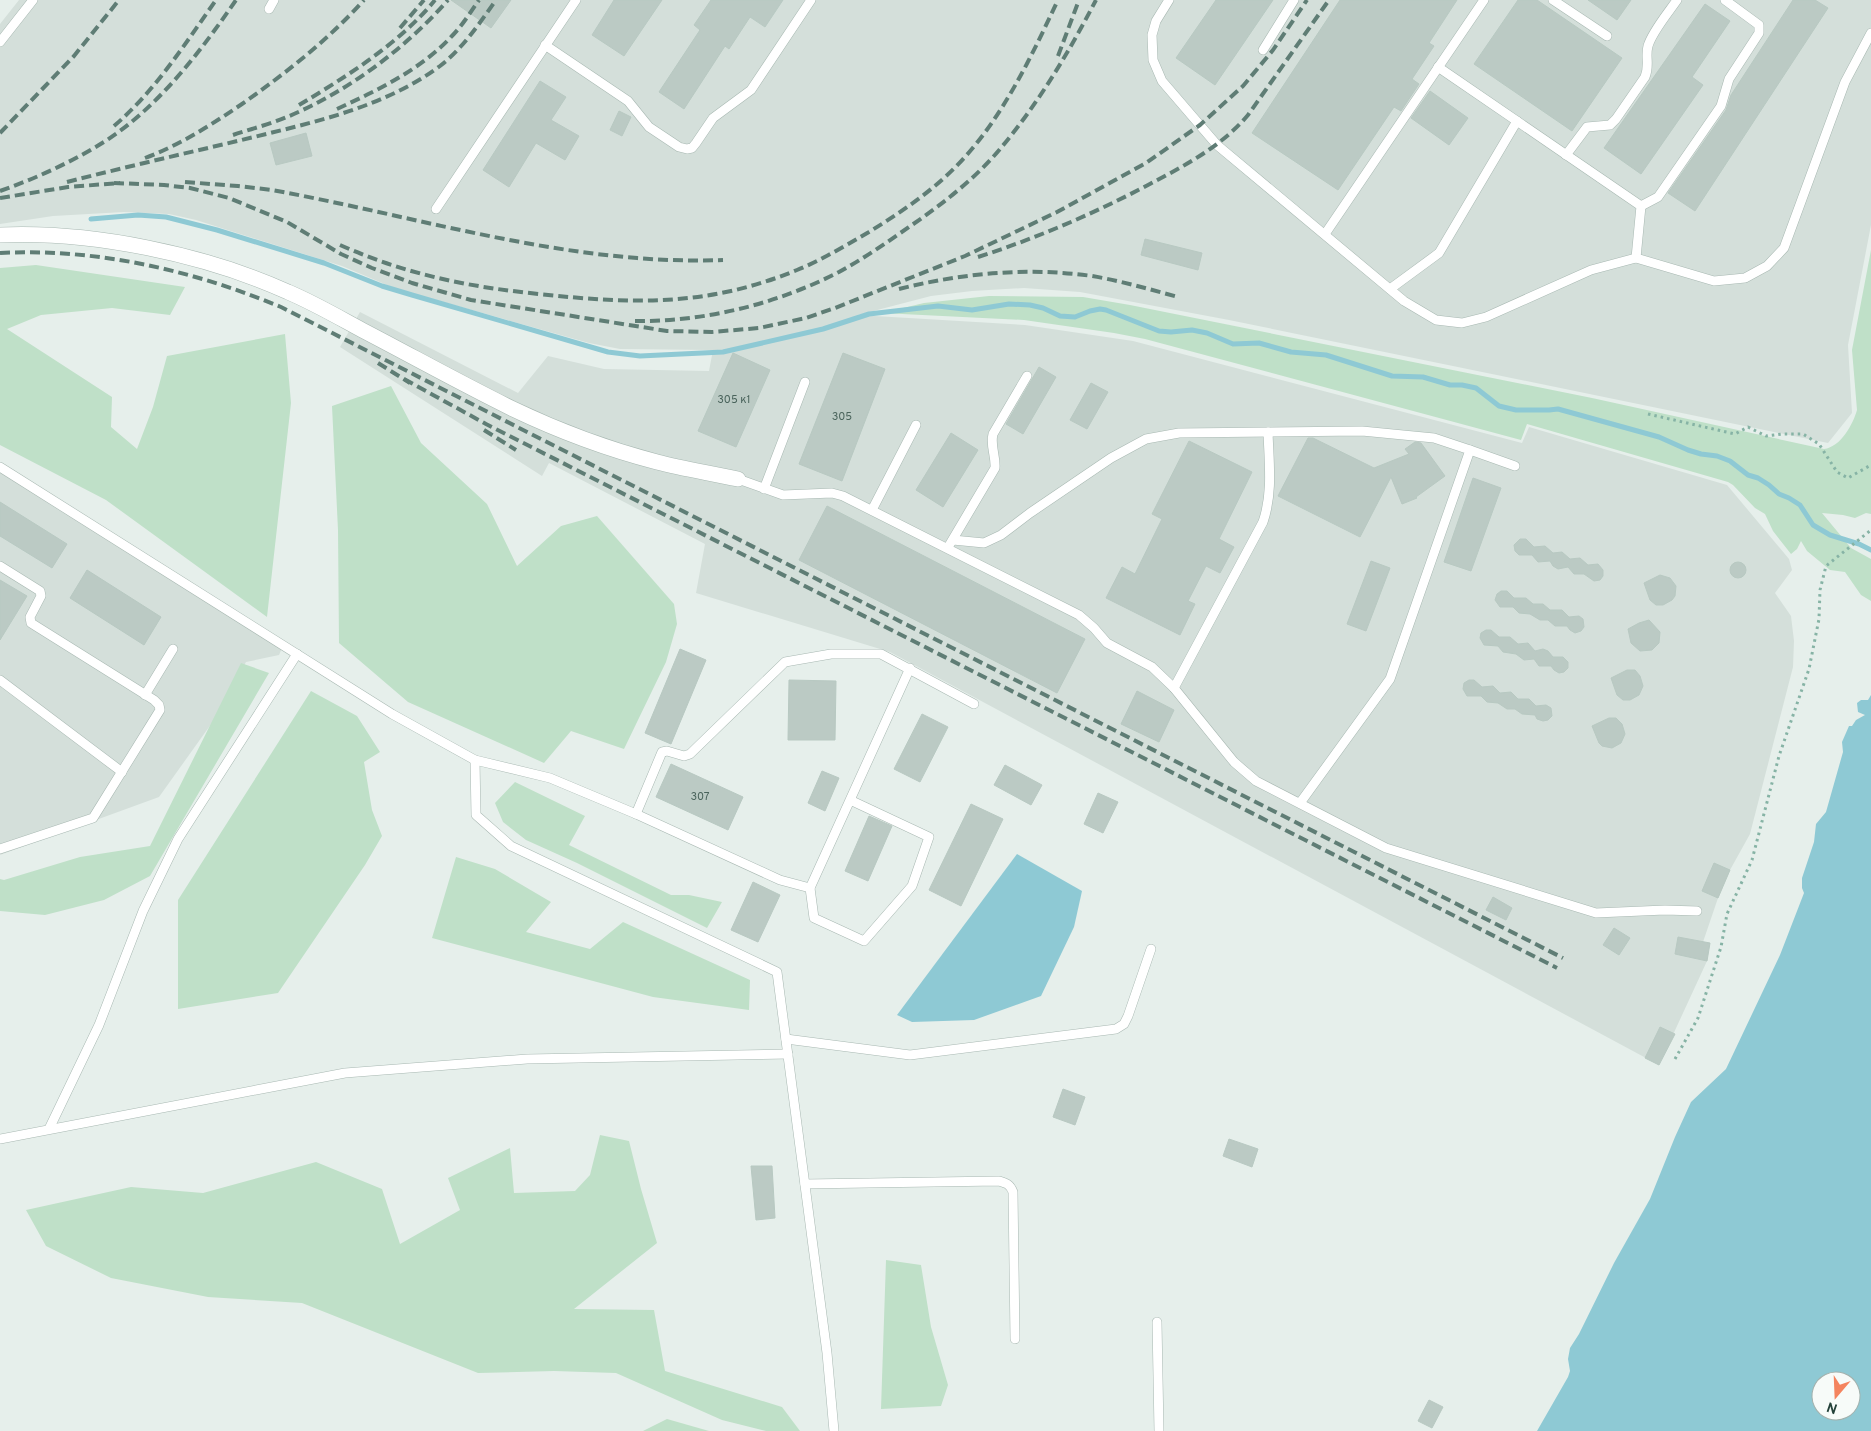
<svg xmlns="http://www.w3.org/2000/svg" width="1871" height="1431" viewBox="0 0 1871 1431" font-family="Overpass,sans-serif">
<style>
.built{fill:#d4dfda}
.green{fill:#bfe0c8}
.water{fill:#8ec9d4;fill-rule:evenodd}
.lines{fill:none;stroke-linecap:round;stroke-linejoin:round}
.stream{stroke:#8ec9d4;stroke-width:5}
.building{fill:#bbcac4;stroke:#b8c9c2}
.lane-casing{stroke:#a8b8b2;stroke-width:10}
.street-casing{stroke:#a8b8b2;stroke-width:16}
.path{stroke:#86b3a5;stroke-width:3;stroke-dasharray:2.5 4;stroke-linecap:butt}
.lane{stroke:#fff;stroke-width:9}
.street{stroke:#fff;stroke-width:15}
.rail{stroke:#5f7d75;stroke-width:4;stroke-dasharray:10 5;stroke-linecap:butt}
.labels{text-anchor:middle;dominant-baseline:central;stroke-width:4;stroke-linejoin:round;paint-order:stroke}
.number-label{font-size:11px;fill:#4a645c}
</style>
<rect width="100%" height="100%" fill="#e6efeb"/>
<g class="built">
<path d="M19,0h1852v225l-23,120 4,68 -24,30 -599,-123 -149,-28 -56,-4 -52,3 -41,5 -73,19 167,10 108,16 389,102 7,-16 198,58 62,74 3,11 -17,23 16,23 3,25 -1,26 -43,167 -20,36 -12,28 -15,44 7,1 -3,18 -48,104 -769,-413 -194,-59 9,-49 -156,-81 -7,13 -202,-129 20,-35 158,81 30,-37 56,13 105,2 4,-21 -93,-1 -31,-6 -195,-55 -52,-22 -146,-46 -27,-6 -45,-2 -71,4 -53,8v-200z"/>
<path d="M0,467l283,179 -4,9 -33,7 -32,58 -55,77 -159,58z"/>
</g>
<g class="green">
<path d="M1871,250v264l-5,-1 -11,5 -12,-3 -21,-2 29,35 20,11v42l-10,-6 -16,-23 -15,-2 -23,-19 -6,-10 -4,8 -6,5 -18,-23 -8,-17 -10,-6 -22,-23 -5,-3 -201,-58 -6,16 -376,-101 -31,-6 -90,-13 -142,-7 42,-10 65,-7 94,1 47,8 462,93 232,51c17,-2 29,-25 33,-39l-5,-60z"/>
<path d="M36,265l149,22 -15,28 -58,-7 -71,7 -34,14 105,68 -1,30 26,22 16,-42 14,-51 118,-22 6,69 -24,214 -161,-117 -106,-55v-177z"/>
<path d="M391,386l30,57 66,61 30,62 44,-40 36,-10 77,88 3,20 -11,38 -42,87 -53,-18 -27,32 -136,-61 -69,-59 -1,-113 -6,-124z"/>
<path d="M241,663l28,10 -119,203 -46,24 -59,15 -45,-4v-32l4,1 76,-23 70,-11z"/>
<path d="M311,691l46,25 23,36 -16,10 8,48 10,26 -17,29 -87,128 -100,16v-109z"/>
<path d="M515,782l70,34 -16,29 102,50h18l33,7 -15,26 -130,-65 -51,-23 -23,-18 -8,-19z"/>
<path d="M456,857l39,12 56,33 -25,30 64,17 33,-27 127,58 -1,30 -96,-13 -221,-59z"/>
<path d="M600,1135l29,6 12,48 16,54 -83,66 80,1 11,61 117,36 18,24h-34l-44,-11 -106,-47 -62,-2 -76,2 -176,-70 -94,-6 -97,-19 -65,-32 -20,-36 105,-23 72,6 113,-31 66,27 18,55 60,-34 -12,-32 62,-30 4,45 61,-2 15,-16z"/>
<path d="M886,1260l35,5 10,62 17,58 -7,21 -60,3z"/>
<path d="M667,1419l42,12h-66z"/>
</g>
<g class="water">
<path d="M1871,695v736h-334l31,-54 2,-6 -2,-12 2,-11 9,-14 35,-71 36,-64 25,-62 16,-35 35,-33 54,-114 24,-62 -2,-5v-10l12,-36 2,-18 10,-12 17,-60 -1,-10 7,-16h3l4,-6 9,-5 -7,-3 -1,-9 4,-3h7zM1821,1381h30v30h-30z"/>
<path d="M1017,854l65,37 -8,36 -33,69 -67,24 -62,2 -15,-7z"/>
</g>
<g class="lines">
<path class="stream" d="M91,219l47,-4 28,2 51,13 107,33 58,23 30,9 196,57 32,4 83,-4 100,-23 46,-15 69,-8 34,4 37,-6 21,1 13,3 17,8 15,1 15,-6 10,-2 6,1 53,21 12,1 21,-2 15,3 26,11 26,-1 32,9 35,3 66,21 31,1 27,8h12l14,3 23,18 17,4h33l9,-1 101,28 29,13 13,4 16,2 13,5 18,14 10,3 11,7 10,9 10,4 11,7 13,20 17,10 29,9 12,6"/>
</g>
<g class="building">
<path d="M451,0h60l-20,28z"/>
<path d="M614,0h48l-38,56 -32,-21z"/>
<path d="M711,0h72l-18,27 -15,-10 -21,32 -4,-3 -41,63 -25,-17 41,-62 -6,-5z"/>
<path d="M1216,0h57l-58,85 -39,-27z"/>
<path d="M1340,0h117l-28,43 5,3 -22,33 7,5 -18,27 -7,-4 -56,83 -86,-57z"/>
<path d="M1518,0h19l85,58 -50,73 -98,-67z"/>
<path d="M1588,0h43l-14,20z"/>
<path d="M1793,0h22l13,8 -133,203 -27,-18 58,-83 5,-15z"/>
<path d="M1705,4l25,17 -38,56 11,8 -62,89 -37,-26z"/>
<path d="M540,81l26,16 -15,23 28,16 -14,24 -29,-17 -27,44 -26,-17z"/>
<path d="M1430,91l38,27 -19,27 -38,-27z"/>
<path d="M619,111l12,6 -9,19 -12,-6z"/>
<path d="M306,133l6,23 -36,9 -6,-22z"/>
<path d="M1145,239l57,14 -4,17 -57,-15z"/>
<path d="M733,353l37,17 -34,77 -38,-16z"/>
<path d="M843,353l42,16 -43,112 -43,-17z"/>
<path d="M1039,367l17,10 -33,57 -17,-10z"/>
<path d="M1091,383l17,9 -21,37 -17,-9z"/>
<path d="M951,433l27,17 -35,57 -27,-17z"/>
<path d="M1308,438h5l61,30 35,-14 -4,-5 10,-7 6,1 24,33 -29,21 1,1 -15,6 -11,-27 -31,60 -82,-41z"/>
<path d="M1189,441l63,31 -33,67 15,8 -14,26 -14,-7 -18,35 7,3 -15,31 -74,-37 16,-31 13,7 27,-55 -10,-5z"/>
<path d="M1473,478l28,10 -30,83 -27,-9z"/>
<path d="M0,502l67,42 -15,24 -52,-32z"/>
<path d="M827,506l258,133 -28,54 -258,-133z"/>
<path d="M1520,539h6l8,8 11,-1 8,7 9,-1 8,7 10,-1 8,7 10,-1 5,6v6l-3,4 -6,1 -10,-7h-10l-6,-7 -10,2 -5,-3 -3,-5 -12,1 -6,-7h-13l-4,-4 -1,-6z"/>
<path d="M1371,561l19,7 -24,63 -19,-7z"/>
<circle cx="1738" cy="570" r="8"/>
<path d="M87,570l74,47 -17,28 -74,-47z"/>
<path d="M1660,575l10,3 6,8 -1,10 -3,4 -9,5h-7l-6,-5 -6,-17z"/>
<path d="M0,580l27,16 -27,44z"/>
<path d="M1501,591h6l7,7h12l7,6h10l7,6h12l7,7 10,-1 4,3 1,8 -3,4 -6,2 -5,-3 -3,-4h-12l-7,-6h-8l-10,-6 -11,-1 -6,-6h-13l-5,-7 2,-6z"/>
<path d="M1649,620l11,12 -1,11 -7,7 -12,1 -9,-8 -3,-14 11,-6z"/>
<path d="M1486,630h5l8,7h11l8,7 10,-1 7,8 8,-2 5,2 5,6h10l5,5v6l-4,4 -5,1 -5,-3 -3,-4h-12l-5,-7 -10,1 -8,-6 -13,-2 -5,-6 -14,-1 -4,-7 1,-5z"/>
<path d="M680,649l26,11 -35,84 -26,-11z"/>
<path d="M1627,670h8l5,6 3,10 -4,9 -9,5h-7l-6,-5 -6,-17z"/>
<path d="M789,680l47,1 -1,59h-47z"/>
<path d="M1469,680h5l8,7 11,-1 7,7 11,-1 7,7h11l7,7 10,-1 5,3 1,8 -4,4 -5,1 -6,-2 -2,-4 -13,-1 -7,-5h-8l-9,-6 -11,-1 -6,-6h-14l-4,-7 1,-6z"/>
<path d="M1137,691l37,19 -15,32 -38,-18z"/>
<path d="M922,714l26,13 -28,55 -26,-13z"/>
<path d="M1609,718h7l6,6 3,10 -4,9 -9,5 -10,-2 -3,-3 -7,-17z"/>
<path d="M671,764l72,33 -15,33 -72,-33z"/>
<path d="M1005,765l37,20 -11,20 -37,-20z"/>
<path d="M822,771l17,7 -14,33 -17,-8z"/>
<path d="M1098,793l20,9 -15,31 -19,-9z"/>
<path d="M971,804l32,15 -42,87 -32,-16z"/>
<path d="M869,816l23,10 -24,55 -23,-10z"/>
<path d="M1714,863l16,7 -12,28 -16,-7z"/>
<path d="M753,882l27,13 -22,47 -27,-12z"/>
<path d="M1493,897l19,11 -6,12 -20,-10z"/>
<path d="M1614,928l16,10 -11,17 -16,-10z"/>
<path d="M1678,937l32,6 -3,18 -32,-7z"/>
<path d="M1660,1027l15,7 -16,31 -14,-7z"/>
<path d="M1063,1089l22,8 -10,28 -22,-8z"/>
<path d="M1229,1139l29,10 -6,18 -29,-11z"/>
<path d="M751,1166h21l3,52 -19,2z"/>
<path d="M1429,1400l14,7 -11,21 -14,-7z"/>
</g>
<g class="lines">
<defs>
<g id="lane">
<path d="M1169,0l-13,21 -4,14 1,25 9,21 55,64 187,156 32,19 26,3 24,-6 105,-47 45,-12 78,23 31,-3 22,-12 17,-18 61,-166 26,-49"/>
<path d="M1553,0l54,36"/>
<path d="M269,9l5,-9"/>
<path d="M0,42l33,-42"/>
<path d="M545,45l83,56 21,26 30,20 8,2 5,-1 4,-5 17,-25 38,-28 60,-90"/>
<path d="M1263,50l31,-50"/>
<path d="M1438,67l203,139 -5,52"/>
<path d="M1566,155l21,-28 23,-2 6,-6 29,-42c5,-12 0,-20 3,-31 4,-14 20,-33 29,-46"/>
<path d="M1641,206l17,-9 63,-91 8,-27 30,-46v-8l-34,-25"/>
<path d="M436,209l140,-209"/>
<path d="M1325,234l159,-234"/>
<path d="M1390,289l49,-36 78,-132"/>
<path d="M1470,450l45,16"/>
<path d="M0,467l392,247 83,46 75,18 86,36 144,66 30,8"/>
<path d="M738,479l45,16 49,-2 11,3 236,119 15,13 13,15 45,24 22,21 60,74 22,19 130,67 210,65 69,-3 32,1"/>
<path d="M764,489l41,-107"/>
<path d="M872,510l44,-85"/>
<path d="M953,540l31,3 17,-8 29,-22 81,-55 35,-19 33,-6 183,-2 72,7 36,12 -80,229 -90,124"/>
<path d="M950,544l45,-76c1,-12 -5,-22 -2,-34l34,-58"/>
<path d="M0,566l40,25 1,5 -11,21 1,6 123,77 5,5 1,5 -67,108 -93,31"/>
<path d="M0,680l122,92"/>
<path d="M1174,688l89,-166c10,-29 6,-59 5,-90"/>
<path d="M145,695l28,-46"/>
<path d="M475,760l1,55 35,31 266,126 50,381 7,78"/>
<path d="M850,800l79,37 -17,49 -48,55 -50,-23 -4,-30 100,-220"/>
<path d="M636,814l26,-62 5,-1 17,5 6,-2 95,-92 46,-8h50l93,50"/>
<path d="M786,1039l124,16 206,-26 8,-5 4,-8 23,-67"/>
<path d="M49,1129l50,-104 44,-114 35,-72 119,-185"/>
<path d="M0,1139l345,-66 182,-14 261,-5"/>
<path d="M805,1184l194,-3c7,2 11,3 14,11l2,147"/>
<path d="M1157,1322l2,109"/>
</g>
<path id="street" d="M0,235c92,-4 204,19 288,57 26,11 50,25 74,38 50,26 100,54 151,79 46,22 94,40 144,53 26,7 54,11 81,17"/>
</defs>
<use href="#lane" class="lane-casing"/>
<use href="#street" class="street-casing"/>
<g class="path">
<path d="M1648,414l87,20 13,-7 18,9 16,-2h21l16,10 18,28 11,6 23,-13"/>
<path d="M1675,1059l23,-41 23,-71 6,-33 25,-54 27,-104 30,-87 10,-50 1,-29 6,-24 45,-36"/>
</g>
<use href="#lane" class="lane"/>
<use href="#street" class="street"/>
<g class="rail">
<path d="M400,28l24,-28"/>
<path d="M1058,56l21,-56"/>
<path d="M299,105c47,-28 101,-62 136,-105"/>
<path d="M337,109c41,-19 83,-39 114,-72 11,-11 19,-24 28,-37"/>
<path d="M114,126c41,-35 71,-82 102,-126"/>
<path d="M0,133l74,-77 45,-56"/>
<path d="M233,135c18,-6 37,-11 54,-18 60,-25 118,-68 161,-117"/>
<path d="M145,158c35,-13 66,-33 97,-54 44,-31 86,-64 122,-104"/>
<path d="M67,182c62,-16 125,-30 187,-45 65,-16 132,-31 186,-71 23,-18 39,-42 56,-66"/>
<path d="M185,182l53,4 34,4c149,27 298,76 451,70"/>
<path d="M114,183l50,2 26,3 39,10 58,24 54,32 31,14 40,15 59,17 196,31 45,1 47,-4 47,-10 29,-10 130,-52 92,-44 89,-49 54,-38 43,-39 30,-36 34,-50"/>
<path d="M0,191c37,-13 74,-30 107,-51 52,-34 94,-89 129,-140"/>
<path d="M0,198l68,-11 52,-4"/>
<path d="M340,245c65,29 128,42 199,49 94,10 168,13 258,-24 25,-10 49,-25 72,-38 34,-21 68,-44 95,-74 41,-45 68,-103 94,-158"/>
<path d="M0,253c96,-5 192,17 281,54l1282,651"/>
<path d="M978,257c59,-19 115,-43 170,-72 36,-19 73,-38 100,-70l81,-115"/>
<path d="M899,289c64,-16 128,-22 193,-13 29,5 57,13 86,21"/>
<path d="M635,321c69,1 142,-17 204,-49 24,-13 47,-29 70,-45 32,-22 66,-48 91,-78 38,-45 69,-97 96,-149"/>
<path d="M378,363l32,20"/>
<path d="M404,379l82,45 1071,544"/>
<path d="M484,430l32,20"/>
</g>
</g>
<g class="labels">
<g class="number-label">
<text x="734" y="400">305 к1</text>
<text x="842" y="417">305</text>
<text x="700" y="797">307</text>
</g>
</g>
<g transform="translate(1836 1396) rotate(199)"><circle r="24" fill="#f7fbf9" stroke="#a3b1ad"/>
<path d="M0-4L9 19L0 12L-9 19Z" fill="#f4845f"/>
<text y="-8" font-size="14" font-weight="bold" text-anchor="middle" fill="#24423a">N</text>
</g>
</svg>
